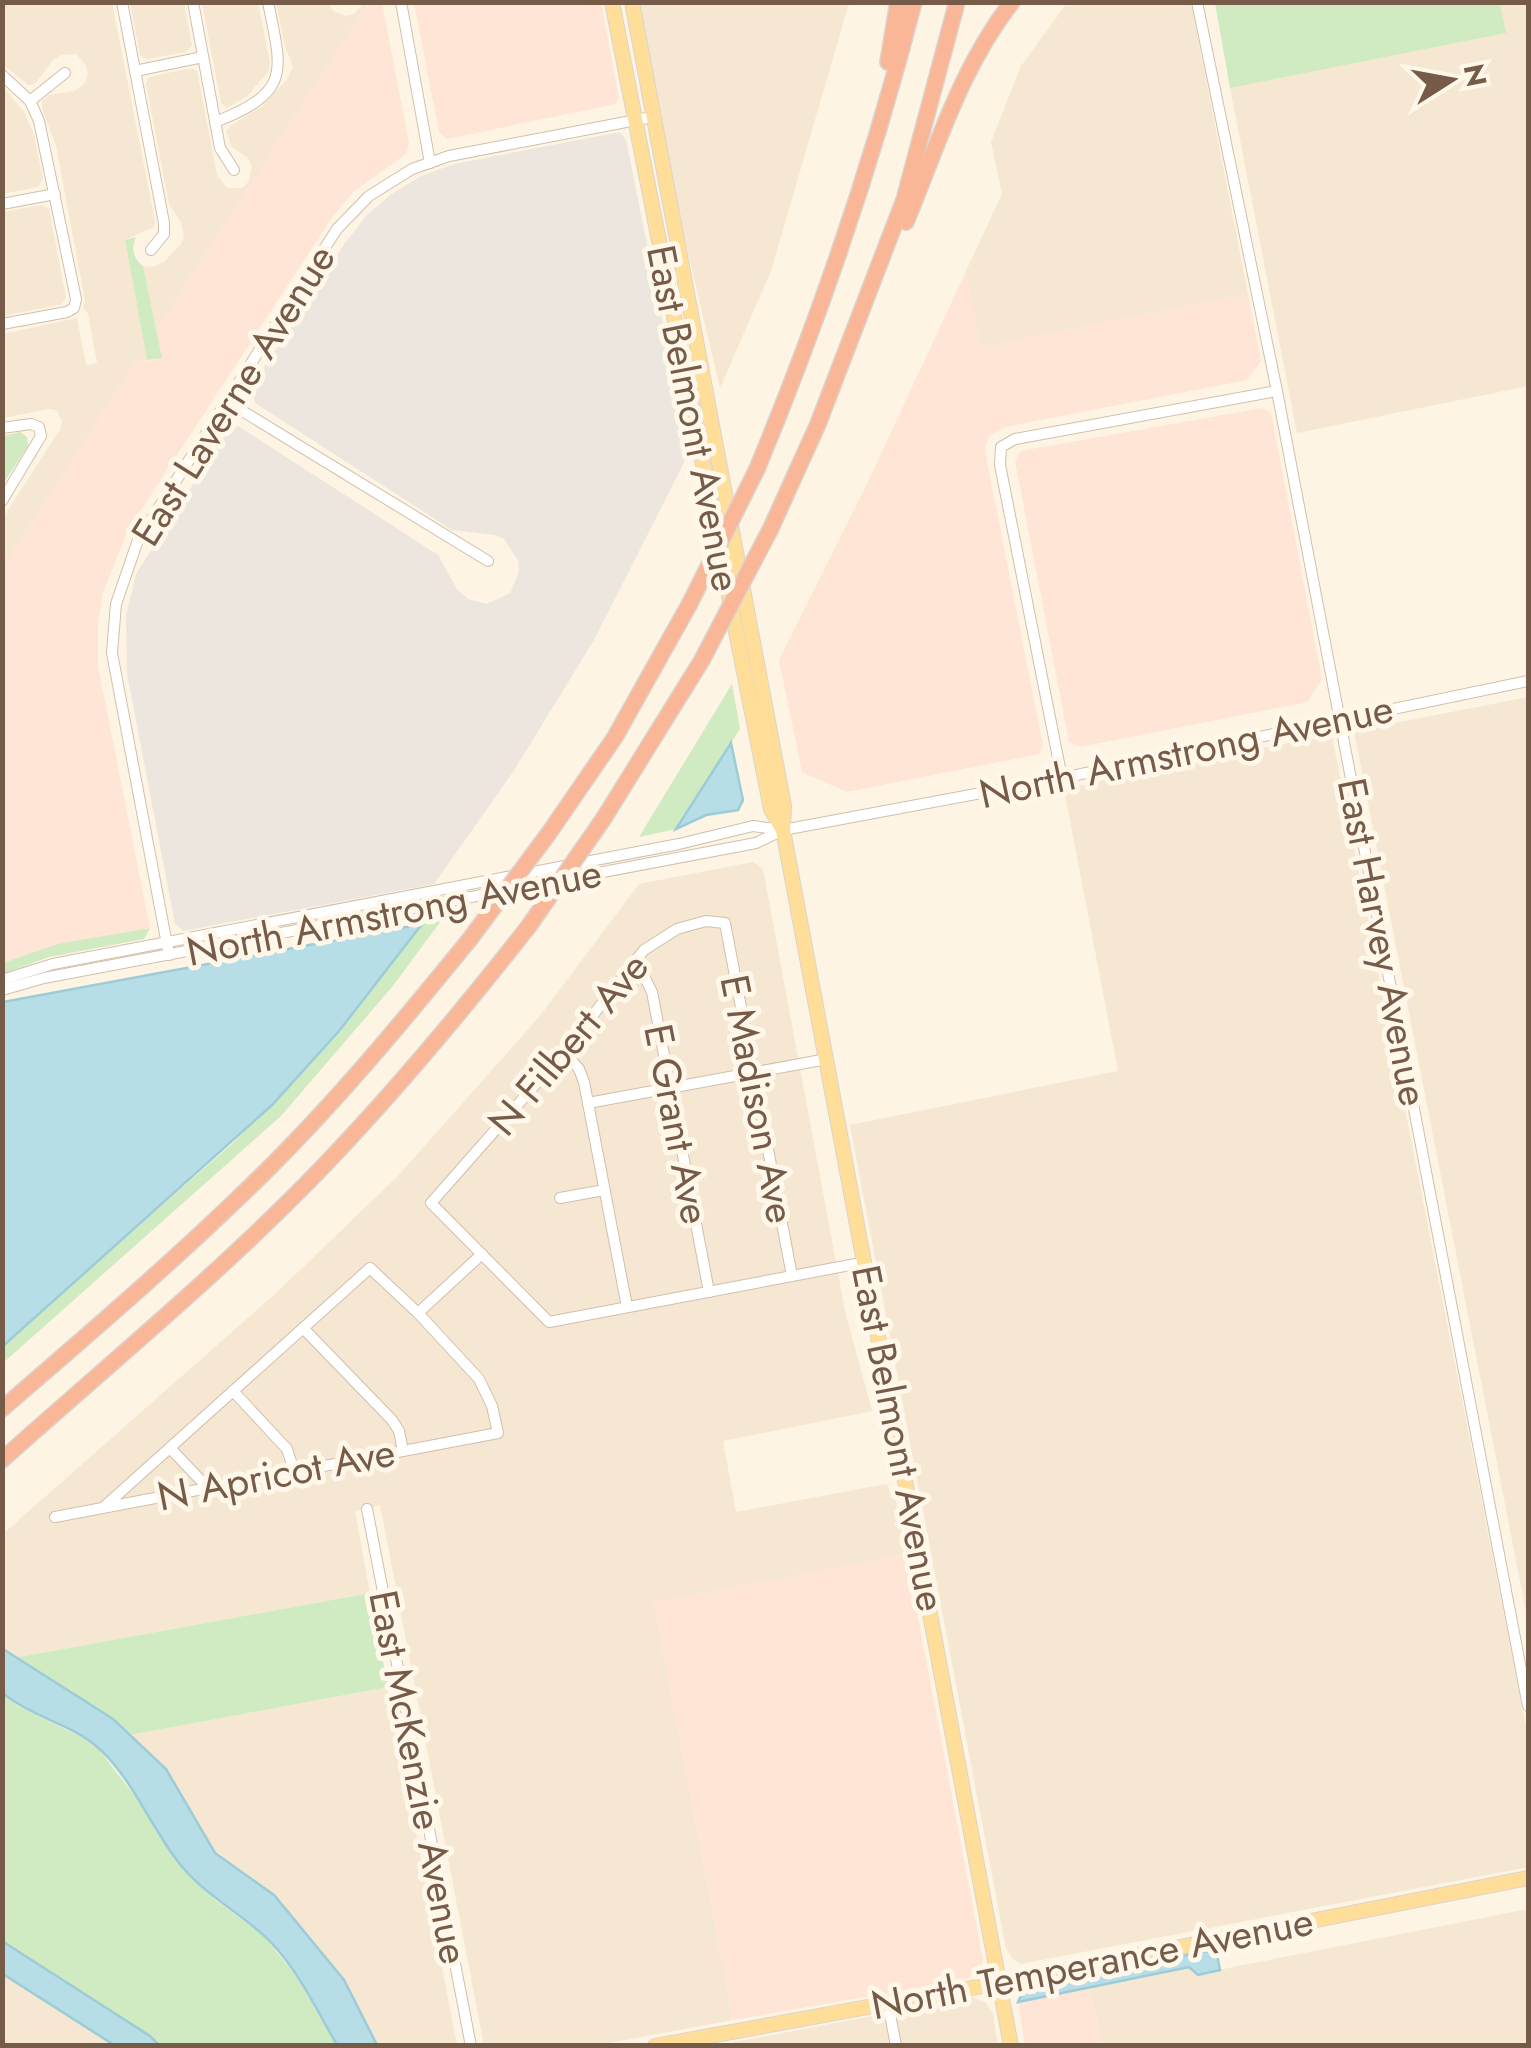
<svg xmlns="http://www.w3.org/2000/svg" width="1531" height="2048" viewBox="0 0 1531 2048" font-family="Jost,sans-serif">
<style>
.residential{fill:#f5e7d1}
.commercial{fill:#fee5d6}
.industrial{fill:#ece6de}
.green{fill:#d0ebc1}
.water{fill:#b7dde7;stroke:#9dccd9;stroke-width:2.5}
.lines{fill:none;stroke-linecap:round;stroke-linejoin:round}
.minor-casing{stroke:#d1bfac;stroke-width:12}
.major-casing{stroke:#dbd4cf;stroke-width:16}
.highway-casing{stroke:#dbd4cf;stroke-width:18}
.minor{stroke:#fff;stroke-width:10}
.major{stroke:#fede99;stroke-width:14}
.highway{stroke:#f9b798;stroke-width:15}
.highway-bridge-casing{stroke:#dbd4cf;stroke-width:18;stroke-linecap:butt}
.highway-bridge{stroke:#f9b798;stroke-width:15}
.labels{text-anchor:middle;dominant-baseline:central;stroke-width:10;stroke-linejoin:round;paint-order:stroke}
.street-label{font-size:40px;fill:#765b48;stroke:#fff8ea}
</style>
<rect width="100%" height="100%" fill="#fdf4e3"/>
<g class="residential">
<path d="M3,3h109l43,218 -1,6 -29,13 22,120 -12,3 -132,204v-49l58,-90 1,-8 -6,-10 -7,-1 -46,9v-84l74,-16 9,47 11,-2 -9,-50 -5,-5 2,-8 -29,-154 -14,-38v-7l7,-6 26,-4 9,-7 4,-9 -2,-10 -10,-11 -15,1 -8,5 -18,24 -7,1 -25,-21z"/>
<path d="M130,3h54l8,42 -6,7 -39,7 -7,-4z"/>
<path d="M202,3h56l12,60 -2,9 -21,24 -20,12 -6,-5z"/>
<path d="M276,3h53l4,8 13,5 8,-2 10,-11h4l-212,327 -13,-64 10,1 11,-5 18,-19 2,-8 -3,-13 -12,-18 -23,-121 3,-6 42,-9 6,3 20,104 10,13h15l7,-7 3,-15 -4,-8 -16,-11 -6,-15 4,-6 33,-20 25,-28 5,-11 -8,-21z"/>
<path d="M638,3h211l-78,268 -51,117 -48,-203z"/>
<path d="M1067,3h124l57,291 -268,53 -14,-76 36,-77 -11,-52 30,-76z"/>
<path d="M1500,3h28v383l-231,47 -67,-345 275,-55z"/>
<path d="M3,87l21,25 9,20 10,47 -5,8 -35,7z"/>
<path d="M42,205l7,4 17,89 -4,6 -59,12v-104z"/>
<path d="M1528,697v925l-174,-891z"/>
<path d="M1332,736l196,1001v130l-508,97 -6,-4 -8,-11 -156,-824 268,-54 -54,-282 160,-35z"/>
<path d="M753,862l10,7 82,442 27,100 -149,30 13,71 150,-28 10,16 10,54 -252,49 79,417 -135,25h-114l-104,-540 -25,6 15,82 -356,65 -12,-9 1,-115 271,-239 123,-118 142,-160 100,-133z"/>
<path d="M388,1687l69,358h-80l-33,-65 -129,-127 -49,-84 -36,-34z"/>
<path d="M1528,1909v136h-425l-14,-58 100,-20 9,7z"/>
<path d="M2,1974l56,36 56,35h-111z"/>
<path d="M973,1997l13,6 7,11 5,31 -284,1z"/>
</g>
<g class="commercial">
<path d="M368,3h14l27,140 -3,11 -53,38 -20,24 -205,314 -25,62 -5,31v43l52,262 -93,16 -54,19v-396l132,-204 26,-5 -5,-28z"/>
<path d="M414,3h187l18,95 -3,6 -169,35 -8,-7z"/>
<path d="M966,271l15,76 267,-53 13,67 -14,19 -242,47 -16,9 -4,12 2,13 56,285 -4,8 -192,38 -45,-20 -23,-112 87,-174z"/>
<path d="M1262,408l9,5 51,266 -15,23 -227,45 -11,-5 -54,-281 6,-10z"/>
<path d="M906,1554l77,406 -2,8 -14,11 -234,41 -79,-417z"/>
<path d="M1089,1987l14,58h-78l-7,-43z"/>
</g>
<path class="industrial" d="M620,132l6,8 63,313 -95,187 -81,132 -79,112 -251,47 -8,-7 -48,-250 -1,-58 10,-42 92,-145 10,-3 200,129 19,34 11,10 19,5 23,-11 9,-21 -1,-12 -14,-21 -8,-4 -44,-5 -197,-127 -4,-16 92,-141 23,-30 24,-21 31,-19 33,-12z"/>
<g class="green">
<path d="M1215,3h285l6,30 -276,55z"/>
<path d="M136,237c-5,12 -3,21 7,29l19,92 -15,2 -22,-120z"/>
<path d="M20,432l7,5 1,9 -25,38v-48z"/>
<path d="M732,684l8,45 -64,100 -37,8z"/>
<path d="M441,921l-49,66 -111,129 -278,247 -1,-17 231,-203 106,-112 83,-107z"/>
<path d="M150,928l-6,11 -95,18 -46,17v-11l54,-19z"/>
<path d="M370,1593l18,94 -258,48 -17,-16 -99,-61z"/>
<path d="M2,1693l16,13 76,37 120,156 48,35 36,44 39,67h-178l-9,-9 -147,-95z"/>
</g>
<g class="water">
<path d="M731,743l12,57 -5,10 -32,5 -30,14z"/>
<path d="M422,924l-83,107 -67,74 -269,241v-344z"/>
<path d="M3,1649l110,70 53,50 49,84 59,42 70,85 33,65h-40c-22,-38 -43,-84 -77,-113 -27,-23 -58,-40 -81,-69 -29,-37 -48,-88 -84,-118 -23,-20 -65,-29 -92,-52z"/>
<path d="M2,1941l148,95 9,9h-45l-111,-71z"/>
<path d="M1206,1951l11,4 3,15 -22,5 -9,-8 -171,35 5,-11 6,-3z"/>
</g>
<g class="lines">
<defs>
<g id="minor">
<path d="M122,2l42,221v11l-13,16"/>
<path d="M193,2l27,146 14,22"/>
<path d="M401,2l29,161"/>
<path d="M1197,2l80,389 251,1315"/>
<path d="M135,71l68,-14"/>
<path d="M2,75l28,26 9,20 37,178 -2,9 -7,4 -65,12"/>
<path d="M30,101l35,-28"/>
<path d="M215,122c77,-30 67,-50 53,-120"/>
<path d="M2,204l53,-10"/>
<path d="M226,401l262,160"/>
<path d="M2,428l29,-4 8,3 2,9 -39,65"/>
<path d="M1062,778l-62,-313 1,-18 14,-8 262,-48"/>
<path d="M169,955l-57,-302 4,-49 22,-64 199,-311 32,-33 43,-27 37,-13 203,-39"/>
<path d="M630,965l15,13 7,14 57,300"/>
<path d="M2,980l51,-16 626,-120 74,-18 29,4"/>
<path d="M2,990l42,-12 712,-135 27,-13 279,-52 466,-97"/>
<path d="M564,1052l15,17 5,13 43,225"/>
<path d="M588,1103l239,-44"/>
<path d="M560,1198l44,-8"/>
<path d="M792,1276l-67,-353 -19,-2 -29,8 -33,21 -80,102 -133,151 118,119 317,-60"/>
<path d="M418,1313l64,-59"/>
<path d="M303,1328l89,92 7,11 4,20"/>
<path d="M233,1391l54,58 7,22"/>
<path d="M170,1448l37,39"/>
<path d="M367,1509l104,537"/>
<path d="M55,1517l443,-84 -6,-27 -13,-27 -61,-66 -48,-45 -265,238"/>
<path d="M888,2003l8,43"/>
</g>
<g id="major">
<path d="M612,2l159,807 12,21"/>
<path d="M632,2l152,804 -1,24 228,1216"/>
<path d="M655,2046l344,-63 529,-105"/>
</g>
<g id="highway">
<path d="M888,62l10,-60"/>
<path d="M906,222c31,-75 55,-155 106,-220"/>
<path d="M757,469c63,-152 116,-307 157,-467"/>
<path d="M771,528l47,-104 86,-224 53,-198"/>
<path d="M604,818l98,-158"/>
<path d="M549,833l66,-96 74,-132"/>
<path d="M2,1409c89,-77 178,-153 261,-235 75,-74 141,-154 207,-235"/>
<path d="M2,1460c104,-93 212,-182 309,-281 78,-80 149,-165 218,-253"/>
</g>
</defs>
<use href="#minor" class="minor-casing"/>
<use href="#major" class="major-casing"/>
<use href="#highway" class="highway-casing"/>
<use href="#minor" class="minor"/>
<use href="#major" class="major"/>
<use href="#highway" class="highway"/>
<defs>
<g id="highway-bridge">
<path d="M689,605l68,-136"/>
<path d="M702,660l69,-132"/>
<path d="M529,926l75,-108"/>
<path d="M470,939l79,-106"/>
</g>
</defs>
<use href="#highway-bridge" class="highway-bridge-casing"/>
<use href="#highway-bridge" class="highway-bridge"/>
</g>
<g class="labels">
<g class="street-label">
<text transform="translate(233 395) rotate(-58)">East Laverne Avenue</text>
<text transform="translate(694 418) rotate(79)">East Belmont Avenue</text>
<text transform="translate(1186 751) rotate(-12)">North Armstrong Avenue</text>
<text transform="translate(394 912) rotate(-11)">North Armstrong Avenue</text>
<text transform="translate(1383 942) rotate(79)">East Harvey Avenue</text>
<text transform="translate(568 1044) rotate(-50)">N Filbert Ave</text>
<text transform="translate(758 1099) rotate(79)">E Madison Ave</text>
<text transform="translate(677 1124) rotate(79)">E Grant Ave</text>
<text transform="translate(899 1438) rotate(79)">East Belmont Avenue</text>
<text transform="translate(276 1474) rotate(-11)">N Apricot Ave</text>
<text transform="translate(419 1777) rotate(79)">East McKenzie Avenue</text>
<text transform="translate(1092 1963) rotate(-11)">North Temperance Avenue</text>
</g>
</g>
<rect width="1531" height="2048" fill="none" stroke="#765b48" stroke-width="10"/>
<g transform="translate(1451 80) rotate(79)" stroke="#fff8ea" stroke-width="8" paint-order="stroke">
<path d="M0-8L18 38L0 25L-18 38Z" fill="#765b48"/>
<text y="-15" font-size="28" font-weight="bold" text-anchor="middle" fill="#765b48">N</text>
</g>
</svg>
